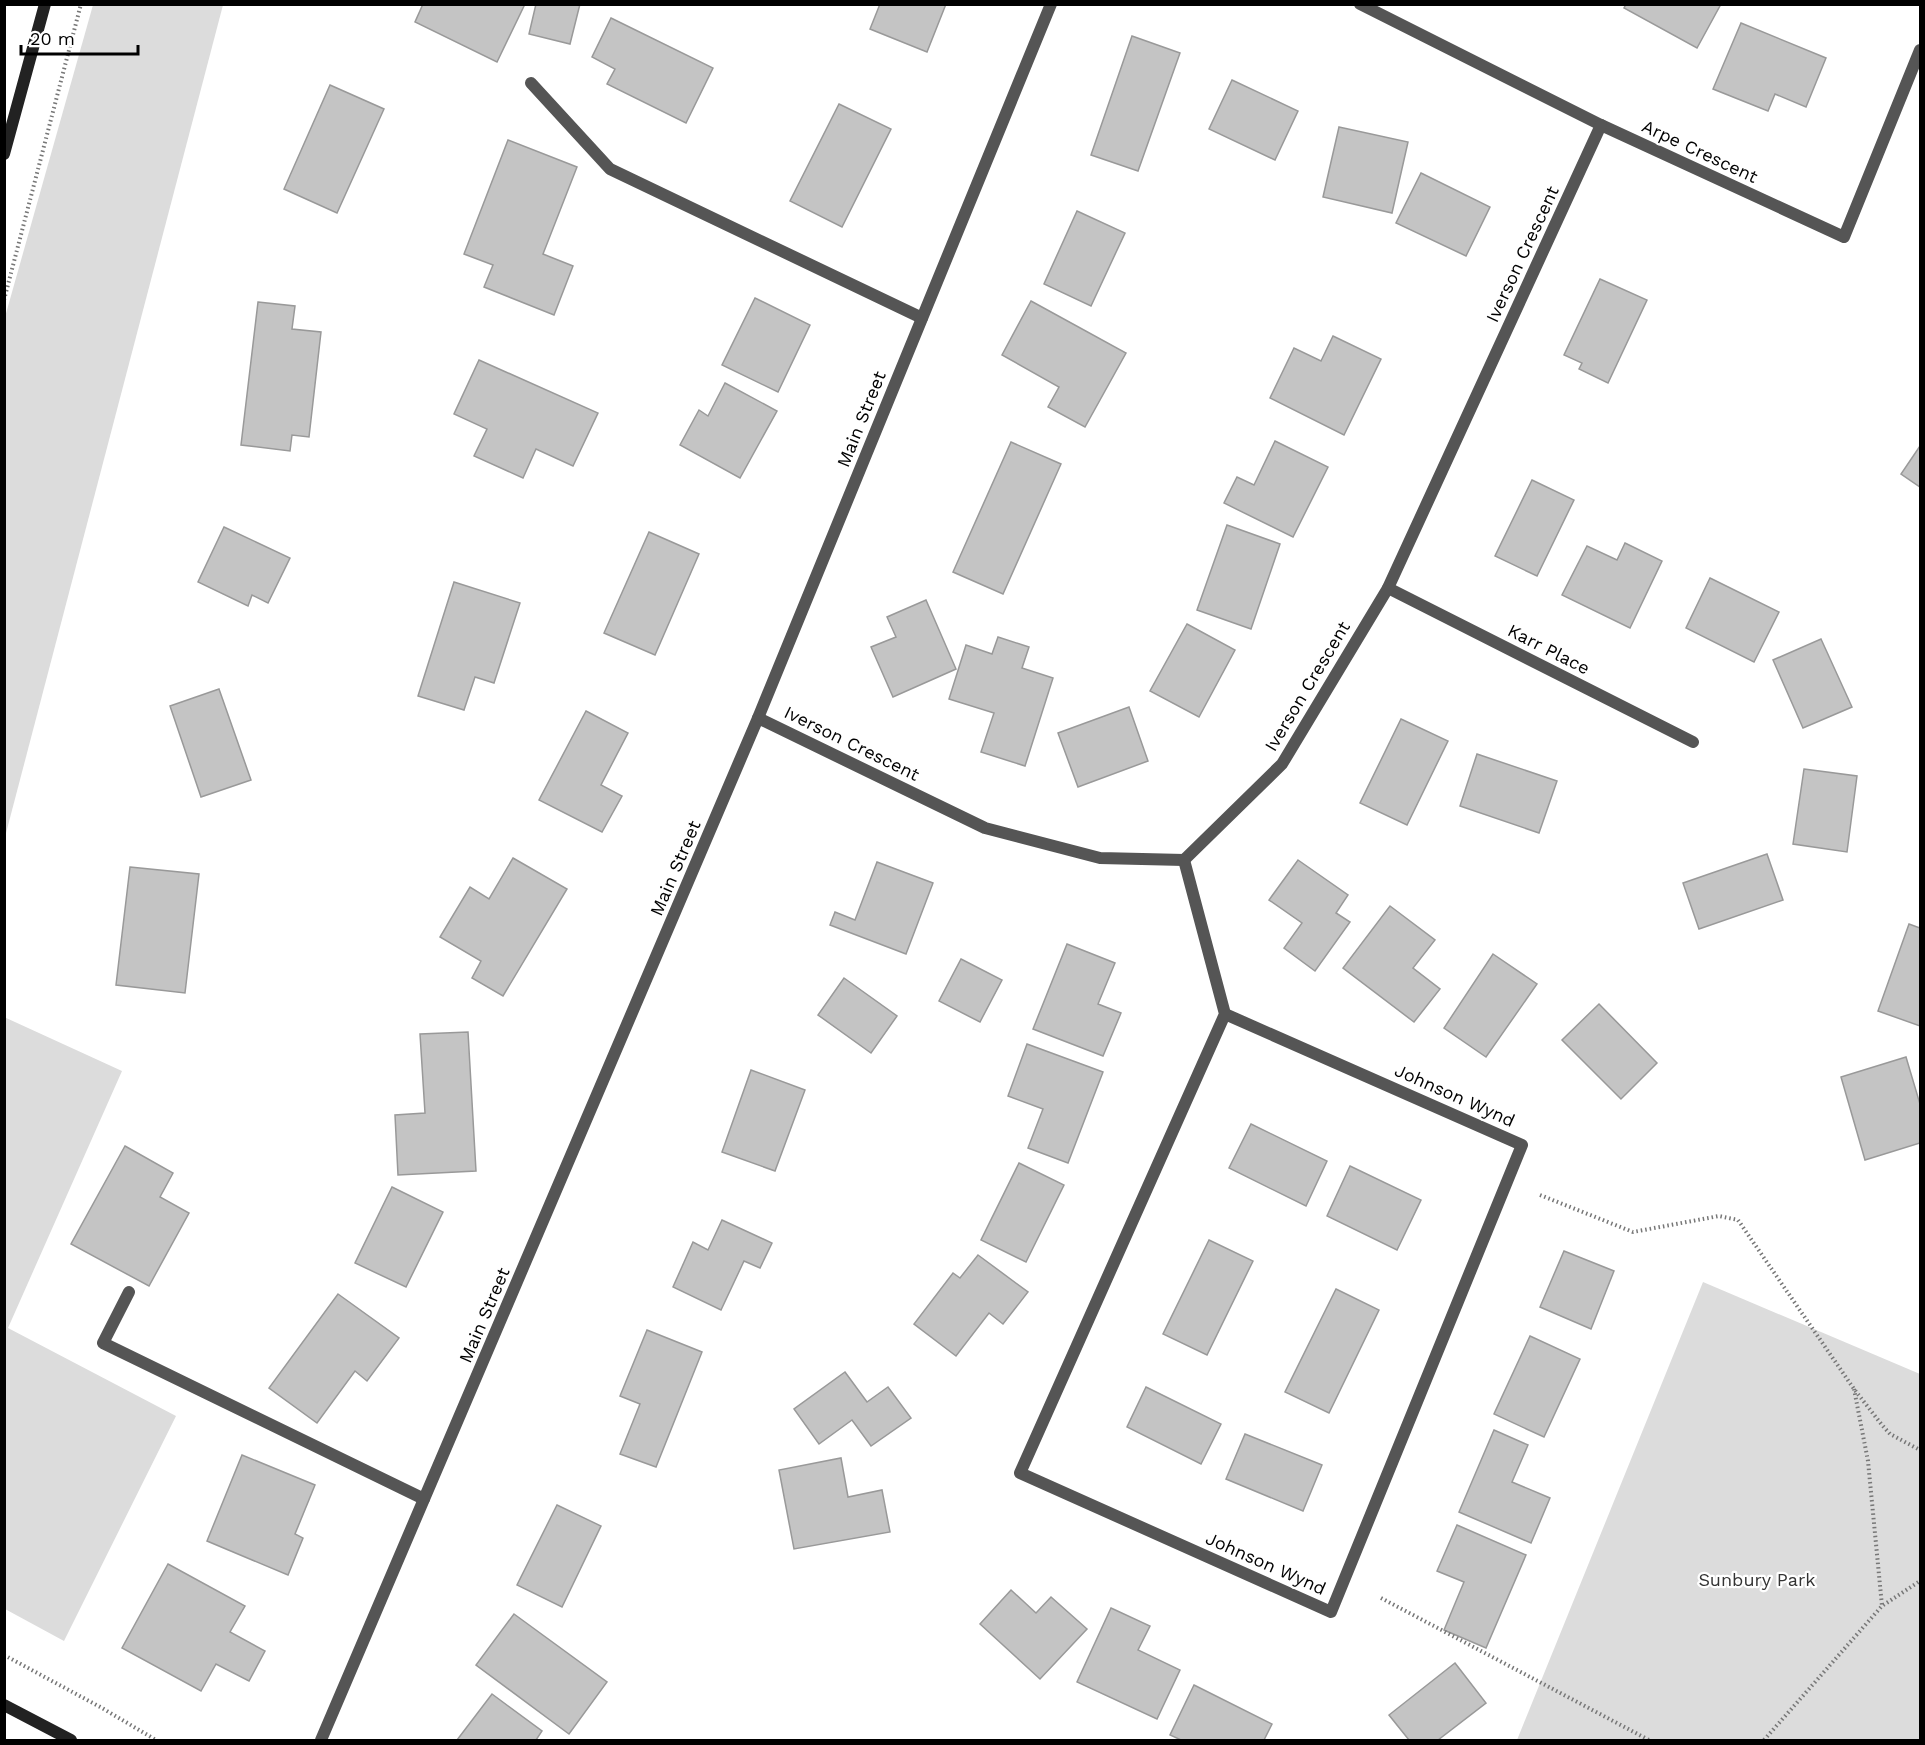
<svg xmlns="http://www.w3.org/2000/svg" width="1925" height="1745" viewBox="0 0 1925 1745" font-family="'Work Sans',sans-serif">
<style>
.green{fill:#dcdcdc}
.building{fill:#c4c4c4;stroke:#999;stroke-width:1.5}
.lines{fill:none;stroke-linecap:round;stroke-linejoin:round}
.path{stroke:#777;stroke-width:4;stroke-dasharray:1.5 3;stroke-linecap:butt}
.lane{stroke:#555;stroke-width:12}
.street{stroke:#555;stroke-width:12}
.secondary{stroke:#222;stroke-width:12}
.labels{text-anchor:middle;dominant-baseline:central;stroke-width:4.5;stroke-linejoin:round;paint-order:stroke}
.street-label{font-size:18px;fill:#000;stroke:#fff}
.park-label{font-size:18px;fill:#333;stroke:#fff}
</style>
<rect width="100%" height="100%" fill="#fff"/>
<g class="green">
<path d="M93,5h130l-218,832v-520z"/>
<path d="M4,1017l118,54 -114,257 168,88 -112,225 -59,-32z"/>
<path d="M1703,1282l217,92v366h-403z"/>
</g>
<g class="building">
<path d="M423,4h102l-28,58 -82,-40z"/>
<path d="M536,4h44l-10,40 -41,-10z"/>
<path d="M880,4h66l-19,48 -57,-23z"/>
<path d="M1626,4h95l-24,44 -73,-40z"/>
<path d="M611,18l102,50 -27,55 -79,-39 8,-15 -23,-12z"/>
<path d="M1741,23l85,35 -20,49 -31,-13 -7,17 -55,-22z"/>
<path d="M1132,36l48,17 -42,118 -47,-16z"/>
<path d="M1232,80l66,31 -23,49 -66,-31z"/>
<path d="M330,85l54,24 -47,104 -53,-24z"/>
<path d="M839,104l52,25 -49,98 -52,-26z"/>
<path d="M1339,127l69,15 -16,71 -69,-16z"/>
<path d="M508,140l69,27 -34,87 30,12 -19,49 -70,-28 9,-22 -29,-11z"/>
<path d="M1421,173l69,34 -24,49 -70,-33z"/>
<path d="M1077,211l48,22 -34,73 -47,-22z"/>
<path d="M1600,279l47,21 -39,83 -29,-14 3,-6 -18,-8z"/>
<path d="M755,298l55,27 -32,67 -56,-27z"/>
<path d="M1031,301l95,52 -41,74 -37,-20 11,-20 -57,-32z"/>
<path d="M258,302l37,4 -3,23 29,3 -12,105 -17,-2 -2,16 -49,-6z"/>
<path d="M1333,336l48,23 -37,76 -74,-37 24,-50 27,13z"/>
<path d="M479,360l119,53 -25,53 -37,-17 -13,29 -49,-22 13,-27 -33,-15z"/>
<path d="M725,383l52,28 -37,67 -60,-33 19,-35 9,6z"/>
<path d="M1275,441l53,26 -35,70 -69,-34 13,-26 17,8z"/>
<path d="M1011,442l50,22 -58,130 -50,-22z"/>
<path d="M1920,446v41l-19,-13z"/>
<path d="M1532,480l42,20 -37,76 -42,-20z"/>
<path d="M1227,525l53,19 -29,85 -54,-19z"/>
<path d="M224,527l66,31 -22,45 -16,-8 -4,11 -50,-24z"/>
<path d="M649,532l50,22 -44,101 -51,-22z"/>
<path d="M1625,543l37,18 -32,67 -68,-33 25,-49 30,14z"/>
<path d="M1710,578l69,34 -25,50 -68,-34z"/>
<path d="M454,582l66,21 -26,80 -19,-6 -11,33 -46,-14z"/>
<path d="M926,600l30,69 -63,28 -22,-50 25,-10 -9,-20z"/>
<path d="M1187,624l48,26 -36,67 -49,-26z"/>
<path d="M998,637l31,10 -7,21 31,10 -28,88 -44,-14 13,-39 -45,-14 17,-54 26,9z"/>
<path d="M1821,639l31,68 -49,21 -30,-68z"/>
<path d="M219,689l32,91 -50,17 -31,-91z"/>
<path d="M1129,707l19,54 -70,26 -20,-54z"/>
<path d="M586,711l42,22 -27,52 21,11 -20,36 -63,-32z"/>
<path d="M1401,719l47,22 -41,84 -47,-22z"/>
<path d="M1477,754l80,27 -18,52 -79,-27z"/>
<path d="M1804,769l53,7 -10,76 -54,-8z"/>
<path d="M1767,854l16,46 -84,29 -16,-46z"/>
<path d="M513,858l54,31 -64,107 -31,-18 9,-17 -41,-24 30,-50 19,12z"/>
<path d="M1298,860l50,35 -12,18 14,9 -35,49 -31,-23 18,-25 -33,-23z"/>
<path d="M877,862l56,21 -27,71 -76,-29 5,-13 20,8z"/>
<path d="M130,867l69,7 -14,119 -69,-8z"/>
<path d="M1390,906l45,34 -22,28 27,21 -26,33 -71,-54z"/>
<path d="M1909,924l11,4v98l-42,-15z"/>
<path d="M1067,944l48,19 -17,41 23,9 -18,43 -70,-27z"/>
<path d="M1493,954l44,30 -51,73 -42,-29z"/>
<path d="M961,959l41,21 -22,42 -41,-21z"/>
<path d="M844,978l53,38 -26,37 -53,-38z"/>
<path d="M1599,1004l58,59 -36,36 -59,-59z"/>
<path d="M468,1032l8,139 -78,4 -3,-60 30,-2 -5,-79z"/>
<path d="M1027,1044l76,28 -35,91 -40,-15 15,-39 -35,-13z"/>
<path d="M1906,1057l14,47v39l-55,17 -24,-83z"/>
<path d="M751,1070l54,20 -30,81 -53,-19z"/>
<path d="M1251,1124l76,37 -21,45 -77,-38z"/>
<path d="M125,1146l48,27 -13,24 29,16 -40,73 -78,-42z"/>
<path d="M1019,1163l45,22 -38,77 -45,-22z"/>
<path d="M1350,1166l71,34 -24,50 -70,-34z"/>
<path d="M392,1187l51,25 -37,75 -51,-24z"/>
<path d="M722,1220l50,23 -12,25 -16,-7 -23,49 -48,-23 20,-45 15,8z"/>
<path d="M1209,1240l44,21 -46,94 -44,-21z"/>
<path d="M1564,1251l50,20 -23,58 -51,-22z"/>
<path d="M978,1255l50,37 -25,32 -14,-11 -33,43 -42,-32 39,-51 7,5z"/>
<path d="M1336,1289l43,21 -50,103 -44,-21z"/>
<path d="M338,1294l61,44 -32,43 -12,-10 -38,52 -48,-35z"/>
<path d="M647,1330l55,22 -46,115 -36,-13 20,-50 -20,-8z"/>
<path d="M1530,1336l50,23 -36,78 -50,-23z"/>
<path d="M845,1372l22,30 21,-15 23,31 -40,28 -19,-26 -33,24 -25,-35z"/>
<path d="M1146,1387l75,37 -20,40 -74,-37z"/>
<path d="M1494,1430l34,15 -16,37 38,16 -19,45 -72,-31z"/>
<path d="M1245,1434l77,31 -19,46 -77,-32z"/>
<path d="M242,1455l73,30 -20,49 8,4 -15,37 -81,-34z"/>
<path d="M841,1458l7,39 34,-7 8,42 -96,17 -15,-79z"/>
<path d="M557,1505l44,21 -39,81 -45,-22z"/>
<path d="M1457,1525l69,30 -40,93 -42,-18 20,-48 -27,-11z"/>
<path d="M168,1564l77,42 -15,26 35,19 -16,30 -33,-17 -15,27 -79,-43z"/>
<path d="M1011,1590l25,23 15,-16 36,32 -47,50 -60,-55z"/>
<path d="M1111,1608l39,18 -12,24 42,20 -23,49 -80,-37z"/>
<path d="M514,1614l93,68 -38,52 -93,-69z"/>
<path d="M1455,1663l31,40 -48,37h-29l-20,-25z"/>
<path d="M1194,1685l78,39 -8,16h-83l-11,-5z"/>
<path d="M492,1694l50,37 -6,9h-79z"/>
</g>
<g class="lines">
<g class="path">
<path d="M4,300l77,-296"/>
<path d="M1540,1195l93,37 86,-16 19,4 116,169 28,36 8,9 30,16"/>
<path d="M1854,1389l14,72 14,145"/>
<path d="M1381,1598l268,142"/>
<path d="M4,1655l98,53 54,32"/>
<path d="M1764,1740l118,-134 38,-25"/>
</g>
<g class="lane">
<path d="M531,83l79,86 312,149"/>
<path d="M129,1292l-26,51 321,156"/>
</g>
<g class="street">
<path d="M1360,4l241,121 243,112 76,-187"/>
<path d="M1388,588l305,154"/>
<path d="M758,718l227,110 115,30 84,2 98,-96 106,-176 213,-463"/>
<path d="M1184,860l41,154 -205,459 311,139 191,-467 -297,-131"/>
<path d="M321,1740l437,-1022 293,-714"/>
</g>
<g class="secondary">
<path d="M4,154l41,-150"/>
<path d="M4,1705l67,35"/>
</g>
</g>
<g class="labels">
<g class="street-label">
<text transform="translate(1700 151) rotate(25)">Arpe Crescent</text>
<text transform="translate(1522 254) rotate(-65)">Iverson Crescent</text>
<text transform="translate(861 419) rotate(-68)">Main Street</text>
<text transform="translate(1549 649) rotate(27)">Karr Place</text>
<text transform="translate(1307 686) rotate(-59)">Iverson Crescent</text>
<text transform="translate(852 743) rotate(26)">Iverson Crescent</text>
<text transform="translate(675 868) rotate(-67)">Main Street</text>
<text transform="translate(1455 1095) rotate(24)">Johnson Wynd</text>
<text transform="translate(484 1315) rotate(-67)">Main Street</text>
<text transform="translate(1266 1563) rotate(24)">Johnson Wynd</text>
</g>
<g class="park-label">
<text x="1757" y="1579">Sunbury Park</text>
</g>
</g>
<rect width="1925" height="1745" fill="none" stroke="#000000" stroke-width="12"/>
<path d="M21 45v9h117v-9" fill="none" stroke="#000000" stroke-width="3"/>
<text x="30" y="45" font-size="18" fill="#000000" stroke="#ffffff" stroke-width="4.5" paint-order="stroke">20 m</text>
</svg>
